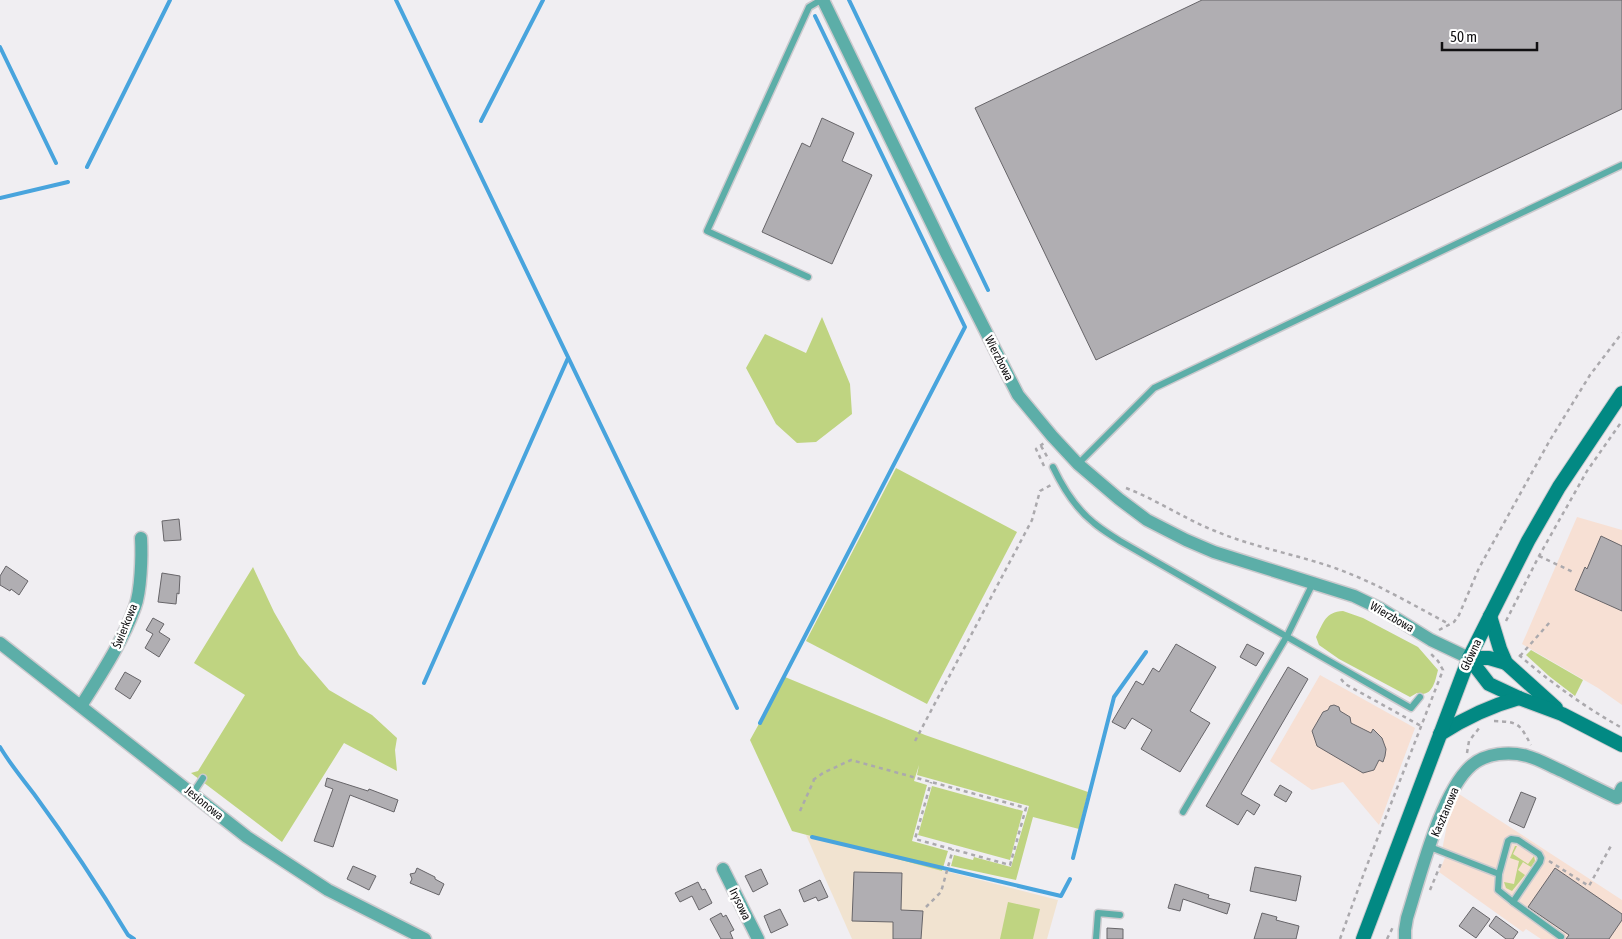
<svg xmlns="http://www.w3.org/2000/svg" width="1622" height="939" viewBox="0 0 1622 939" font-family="'Asap Condensed',sans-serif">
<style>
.commercial{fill:#f7e0d4}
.education{fill:#f1e3d0}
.green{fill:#bfd481}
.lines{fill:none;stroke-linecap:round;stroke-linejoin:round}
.stream{stroke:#48a4dd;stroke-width:4}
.building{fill:#b0aeb2;stroke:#676569}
.service-casing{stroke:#cccace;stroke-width:9}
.minor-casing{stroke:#cccace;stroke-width:15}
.secondary-casing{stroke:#cccace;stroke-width:16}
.path{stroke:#aba9ad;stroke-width:2.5;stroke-dasharray:4 4;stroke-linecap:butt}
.service{stroke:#5caea8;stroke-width:6}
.minor{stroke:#5caea8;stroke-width:12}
.secondary{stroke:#028983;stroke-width:14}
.labels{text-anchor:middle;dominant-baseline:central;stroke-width:5;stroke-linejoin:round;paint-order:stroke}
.street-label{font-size:12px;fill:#111012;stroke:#fff}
</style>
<rect width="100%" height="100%" fill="#f0eef2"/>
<g class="commercial">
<path d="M1577,517l45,13v175l-24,-17 -76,-44z"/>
<path d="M1320,675l95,53 -36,97 -36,-43 -31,8 -42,-29z"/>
<path d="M1459,794l163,106v39h-81l-15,-10 -3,3 -84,-60 8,-19 -5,-3 8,-40z"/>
</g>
<path class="education" d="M806,835l252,65 -11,39h-195z"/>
<g class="green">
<path d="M822,317l28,67 2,30 -36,28 -19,1 -21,-19 -30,-56 19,-34 41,19z"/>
<path d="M896,468l121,64 -90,172 -121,-63z"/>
<path d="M253,567l21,45 25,43 30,35 43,25 25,23 -2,12 2,21 -53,-28 -62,99 -91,-69 7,-2 47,-76 -51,-32z"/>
<path d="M1343,611l20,7 55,29 20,23c-3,12 -6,28 -21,23l-7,4 -71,-38 -20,-14 -3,-8c8,-15 9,-25 27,-26z"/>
<path d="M1531,650l52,30 -8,16 -26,-20 -23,-21z"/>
<path d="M785,677l140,58 163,57 -9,37 -46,-12 -17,63 -65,-14 3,-11 19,5 1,-3 37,10 18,-61 -112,-31 2,-10 -5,16 13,4 -15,56 36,10 -6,20 -150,-40 -42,-91z"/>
<path d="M932,786l91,25 -13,49 -92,-25z"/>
<path d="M1515,846h2l-4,8 15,10 6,-8 1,5 -4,6 -8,-5 -5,8 7,5 -13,16 -6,-3 -2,-6 10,2 5,-23 -9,-3z"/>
<path d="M1008,902l32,7 -7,30h-33z"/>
</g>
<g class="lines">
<g class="stream">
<path d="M396,0l341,708"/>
<path d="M849,0l139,290"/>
<path d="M0,47l56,116"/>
<path d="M481,121l62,-121"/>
<path d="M87,167l83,-167"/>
<path d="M0,198l68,-16"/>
<path d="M424,683l144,-325"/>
<path d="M760,723l205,-396 -150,-311"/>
<path d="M0,747c10,17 22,31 34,47 33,45 65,93 94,141l6,4"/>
<path d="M812,837l249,59 9,-17"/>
<path d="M1073,858l41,-161 32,-45"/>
</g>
</g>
<g class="building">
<path d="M1202,0h420v109l-526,251 -121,-252z"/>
<path d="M822,118l32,15 -12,28 30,14 -40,89 -70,-32 40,-89 8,4z"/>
<path d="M179,519l2,21 -17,1 -2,-20z"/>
<path d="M1601,536l21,10v65l-47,-21 10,-23 2,2z"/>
<path d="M6,566l22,15 -9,14 -8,-6 -1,2 -10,-6v-9z"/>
<path d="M162,573l18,3 -1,18 -2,-1 -1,11 -18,-2z"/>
<path d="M153,618l11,6 -5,8 11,7 -11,18 -14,-9 8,-14 -7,-4z"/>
<path d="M1176,644l40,23 -26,44 20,12 -30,49 -39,-23 11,-19 -20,-12 -7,11 -13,-7 24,-41 7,4 10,-17 6,4z"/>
<path d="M1247,644l17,9 -8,13 -16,-9z"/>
<path d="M1288,667l20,12 -67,115 19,11 -6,10 -7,-5 -9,15 -32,-19z"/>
<path d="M125,672l16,9 -11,18 -15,-10z"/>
<path d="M1334,705l5,2 1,4 10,6 1,6 20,10 2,-4 9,9 4,11 -1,7 -2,6 -4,-2 -5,10 -11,3 -46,-27 -5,-15 11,-19 5,-2 2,-4z"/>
<path d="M327,778l41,13 1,-2 29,11 -4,12 -44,-17 -17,52 -19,-6 19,-52 -8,-3z"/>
<path d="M1280,785l12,7 -6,10 -12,-7z"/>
<path d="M1521,792l15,6 -12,30 -15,-7z"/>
<path d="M353,866l23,10 -7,14 -22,-11z"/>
<path d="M1255,867l46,9 -5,25 -46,-10z"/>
<path d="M417,868l18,9v2l9,5 -5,11 -29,-12 2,-4 -2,-5 5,-1z"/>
<path d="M1555,868l67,46v6l-13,19h-43l3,-4 -41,-28z"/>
<path d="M761,869l7,15 -15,8 -8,-16z"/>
<path d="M854,872l48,1 -1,37 22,1 -2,28h-28v-17l-41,-1z"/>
<path d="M820,880l8,17 -10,4 -2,-4 -12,5 -5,-12z"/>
<path d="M698,882l4,8 3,-1 7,14 -13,7 -7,-14 -12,6 -5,-9z"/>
<path d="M1175,884l34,11 -1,3 22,6 -3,10 -44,-15 -3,12 -12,-3z"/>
<path d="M1473,907l17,12 -14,19 -17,-12z"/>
<path d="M780,909l8,16 -17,8 -7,-17z"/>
<path d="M721,913l2,4 3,-2 8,15 -4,2 3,7h-12l-11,-20z"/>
<path d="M1262,913l15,4 -1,3 23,6 -3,13h-42z"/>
<path d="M1496,916l22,16 -5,7h-7l-17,-13z"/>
<path d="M1107,928l16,1v10h-16z"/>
</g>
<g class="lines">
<defs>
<g id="service">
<path d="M808,277l-101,-46 102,-224 12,-7"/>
<path d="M1078,464l76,-76 468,-223"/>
<path d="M1053,467c10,21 23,42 41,56 8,7 17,12 26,18l291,167 9,-11"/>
<path d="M193,793l10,-15"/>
<path d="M1183,812l104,-176 26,-53"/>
<path d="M1430,847l69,27 -1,16 15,12 27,-40 1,-4 -2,-4 -21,-14 -7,-1 -3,2 -9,33"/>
<path d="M1513,902l48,35"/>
<path d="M1096,939l2,-26 22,2"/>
</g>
<g id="minor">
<path d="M823,0l124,255 71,140 34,41 26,28 41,35 28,21 39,20 28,12 140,44 27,13 50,31 38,18"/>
<path d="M0,643l247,194 81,53 97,49"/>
<path d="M81,706c20,-32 41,-63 54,-99 6,-16 7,-51 6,-69"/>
<path d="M723,869l35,70"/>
<path d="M1405,939v-9l2,-12c13,-41 34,-127 65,-153 14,-12 38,-14 55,-9 12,3 23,10 35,15 18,9 36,18 55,27l5,-10"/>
</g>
<g id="secondary">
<path d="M1490,616l10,33 6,14 50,45"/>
<path d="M1469,658l20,26 30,14 43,16 60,31"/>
<path d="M1469,658h20l17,5"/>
<path d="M1440,734c25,-16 50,-28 79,-36"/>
<path d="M1363,939l106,-281 59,-117 31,-54 63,-94"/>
</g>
</defs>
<use href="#service" class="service-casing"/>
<use href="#minor" class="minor-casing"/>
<use href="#secondary" class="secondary-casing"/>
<g class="path">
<path d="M1041,446l8,14"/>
<path d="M1044,466l-8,-17 8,-6"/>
<path d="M1126,488c31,12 59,31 89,43 38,16 79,23 117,36 41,14 79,37 117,57"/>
<path d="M1539,556l34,16"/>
<path d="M1506,621l33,-65 48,-85 35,-50"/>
<path d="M1439,630l15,-8 5,-7 20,-47 71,-128 40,-65 32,-42"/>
<path d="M1519,655c32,28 66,52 103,73"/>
<path d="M1520,656l30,-34"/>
<path d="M1341,679l4,5 76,42"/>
<path d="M1494,721c25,1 25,2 37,24"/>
<path d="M915,741l117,-221 8,-29 11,-6"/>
<path d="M1467,753l2,-12 11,-14"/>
<path d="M813,780l10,-7 28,-13 175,48 -16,57 -95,-26 16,-57"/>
<path d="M800,811l14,-31"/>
<path d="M1549,861l40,25 23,-42"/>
<path d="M1430,890l12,-29"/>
<path d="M926,907l15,-15 12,-43"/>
<path d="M1340,939l24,-66 79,-203 -5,-9 -7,-7"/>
<path d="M1387,939l6,-12"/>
</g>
<use href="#service" class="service"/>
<use href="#minor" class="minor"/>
<use href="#secondary" class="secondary"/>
</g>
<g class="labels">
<g class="street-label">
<text transform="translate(999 358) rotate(63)">Wierzbowa</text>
<text transform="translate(1392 617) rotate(30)">Wierzbowa</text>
<text transform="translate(125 626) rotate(-68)">Świerkowa</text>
<text transform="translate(1471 655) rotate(-65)">Główna</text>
<text transform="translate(204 803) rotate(39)">Jesionowa</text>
<text transform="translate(1445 812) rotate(-67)">Kasztanowa</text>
<text transform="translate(740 904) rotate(64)">Irysowa</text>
</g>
</g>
<path d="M1442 42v8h95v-8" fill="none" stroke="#111012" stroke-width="2.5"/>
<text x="1450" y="42" font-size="15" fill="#111012" stroke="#ffffff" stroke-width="4" paint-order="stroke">50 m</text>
</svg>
